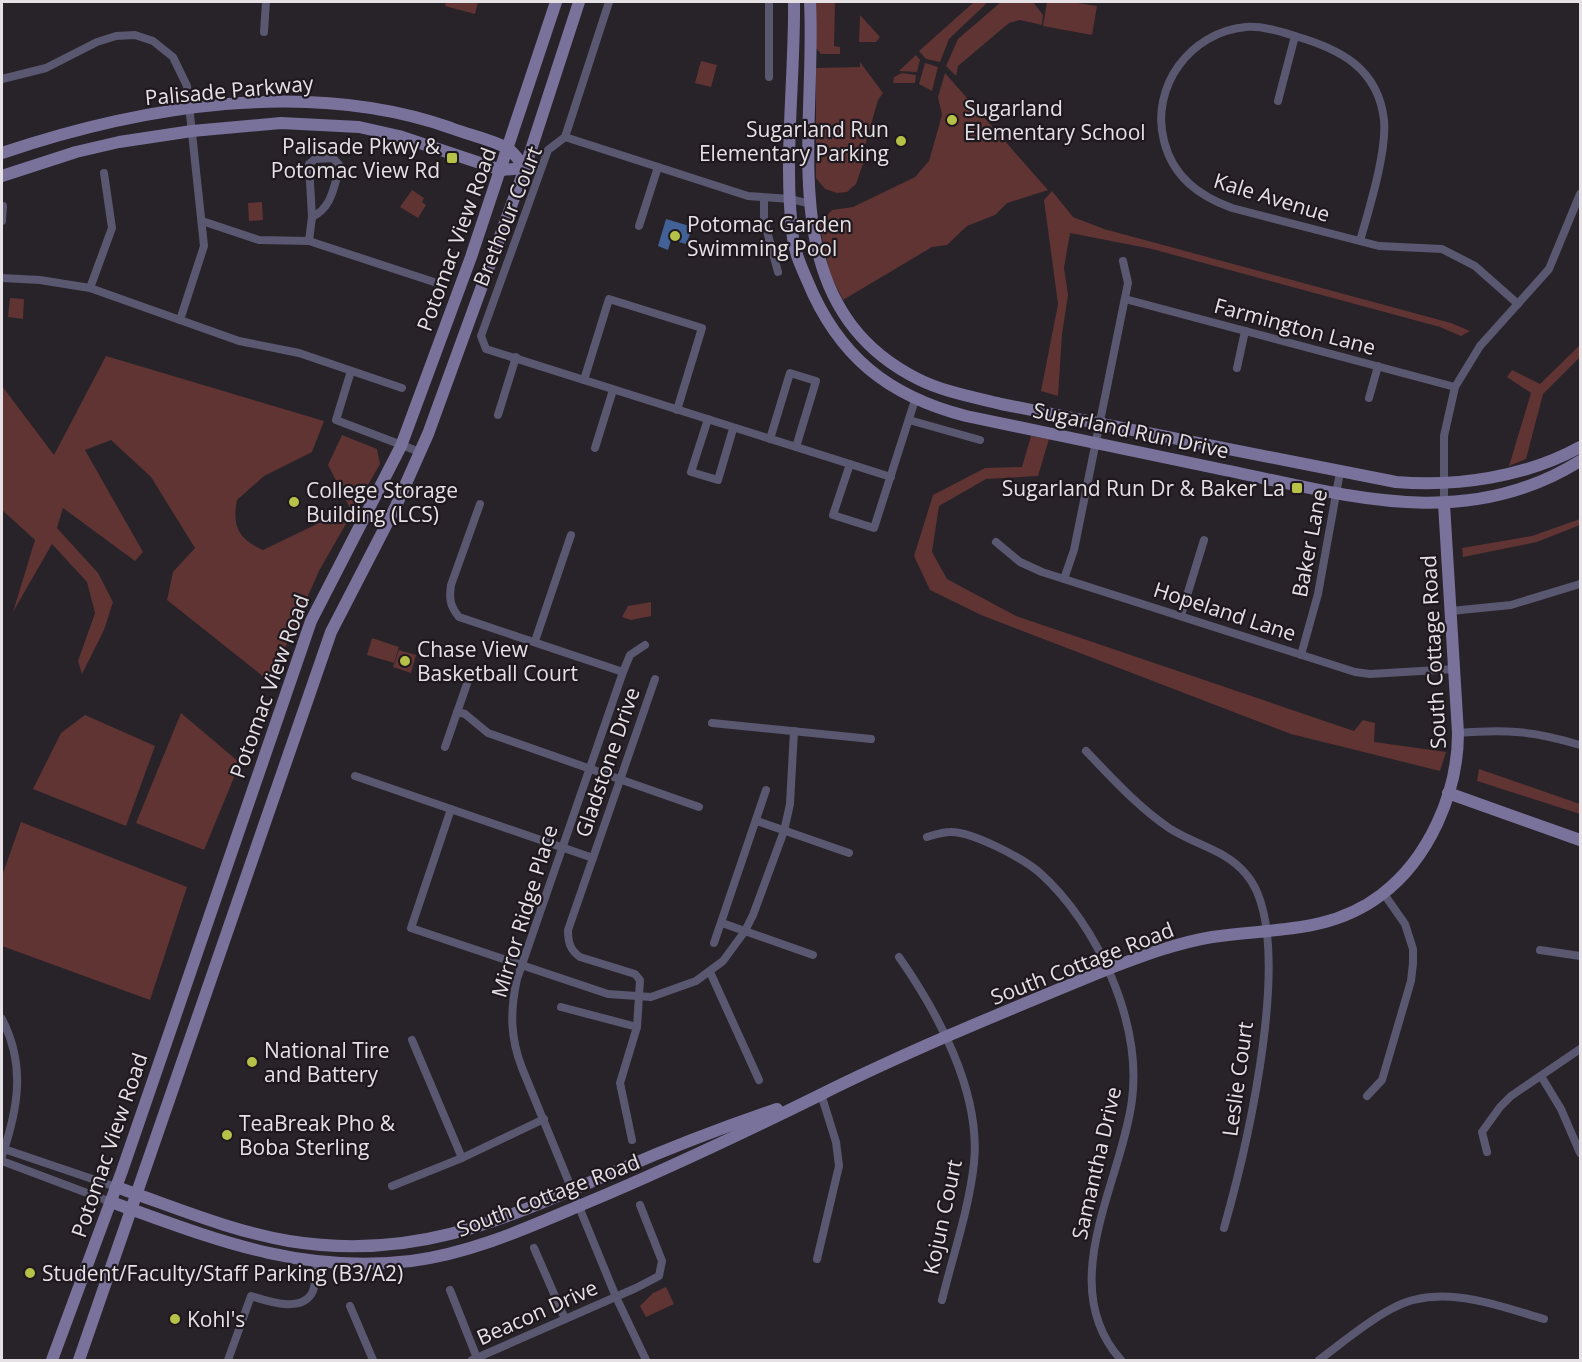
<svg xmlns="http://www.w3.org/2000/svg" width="1582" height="1362" viewBox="0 0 1582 1362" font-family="'Open Sans',sans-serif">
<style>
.green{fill:#5f3433}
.water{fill:#426196}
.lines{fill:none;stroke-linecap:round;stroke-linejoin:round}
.street{stroke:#5a5770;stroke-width:8}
.secondary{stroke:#79729b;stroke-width:12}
.poi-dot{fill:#b6c148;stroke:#1f191f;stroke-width:2}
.labels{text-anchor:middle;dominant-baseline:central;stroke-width:4.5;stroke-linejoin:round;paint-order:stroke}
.street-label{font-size:21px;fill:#e5e1e5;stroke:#1f191f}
.poi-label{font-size:21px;fill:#e5e1e5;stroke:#1f191f;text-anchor:start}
</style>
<rect width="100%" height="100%" fill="#282229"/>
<g class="green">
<path d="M446,2h32l-3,12 -30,-8z"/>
<path d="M815,2h20l-1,44 6,1v7h-19l-6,-7z"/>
<path d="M974,2h14l-39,37 -9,23 -14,-3 -7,-8z"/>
<path d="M1001,2h32l10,13 -1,10 -22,-5 -11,3 -51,43 -2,10 -10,-10 12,-27z"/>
<path d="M1047,2h24l26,4 -5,29 -49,-9z"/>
<path d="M860,15l20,22 -4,5h-17z"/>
<path d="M916,55l4,5 -3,12 -18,-1z"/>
<path d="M701,61l16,4 -6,22 -16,-4z"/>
<path d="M860,62l23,31 -5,7 -16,56 3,2 -9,26 -9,8 -10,1 -12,-4 -9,-11v-110l44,-1z"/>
<path d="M925,63l13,4 -6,24 -13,-7z"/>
<path d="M902,73l14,2 -1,8h-22l1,-6z"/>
<path d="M945,73l103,117 -41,13 -12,12 -28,11 -20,19 -15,2 -89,53 -13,-26 -11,-50 13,-14 21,-3 62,-30 14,-16 13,-46 -4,-18z"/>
<path d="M412,190l12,8 -2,4 4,3 -8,13 -18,-11z"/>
<path d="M1052,191l21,26 31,12 347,94 19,8 -9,5 -21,-9 -288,-78 -82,-16 -6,35 4,27 -6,39 -4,62 -17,-5 17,-87 -14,-104z"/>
<path d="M262,202l1,18 -14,1 -1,-18z"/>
<path d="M10,298l14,1 -1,20 -15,-2z"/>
<path d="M1580,345v12l-37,37 -17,65 -17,7 22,-73 -24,-16 5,-7 28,14z"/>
<path d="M106,356l218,65 -12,31 -48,24 -27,24c-5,26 1,39 26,50l87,-42 -22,-43 14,-30 35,14 3,15 -61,107 -49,111 -103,-82 6,-28 22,-24 -44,-71 -40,-37 -26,10 58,102 -8,9 -72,-53 -6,20 41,45 15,29 -9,28 -22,44 -4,-13 17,-48 -8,-31 -35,-38 -39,68 22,-72 -33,-30v-124l52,69z"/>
<path d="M1031,436l18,3 -11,37 -52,3 -47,27 -7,46 15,27 69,37 338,115 9,-11 12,3 -1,19 72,10 -6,19 -149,-37 -310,-119 -51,-25 -16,-34 19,-61 52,-27 37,-1z"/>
<path d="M1580,519v6l-43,17 -74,15 -1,-9 70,-12z"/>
<path d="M651,602v14l-20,4 -9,-3 6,-11z"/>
<path d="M372,638l27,9 -5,16 -27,-8z"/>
<path d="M399,650l17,5 -5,18 -18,-6z"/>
<path d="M181,713l59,50 -36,87 -68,-27z"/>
<path d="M85,715l70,31 -29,80 -93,-37 28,-56z"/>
<path d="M1479,769l101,35v10l-103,-33z"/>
<path d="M21,822l166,65 -37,113 -148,-54v-70z"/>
<path d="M666,1287l8,17 -28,13 -6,-11 13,-13z"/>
</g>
<path class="water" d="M666,219l27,8 -7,17 -15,-4 -3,10 -10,-4z"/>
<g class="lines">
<g class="street">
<path d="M609,2l-44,135 -17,13 -67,186 5,13 405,128"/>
<path d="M769,2v75"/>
<path d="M264,32l2,-30"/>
<path d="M2,79l44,-11 51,-26 19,-6 19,-1 18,6 20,16 14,29 17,160 -24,74"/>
<path d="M1278,101l17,-65"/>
<path d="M565,137l183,59 43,3 19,5"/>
<path d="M333,158l7,8c-6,20 -8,42 -28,51l-3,-53 6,-5z"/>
<path d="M764,199v21l14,52"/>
<path d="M2,221l1,-15"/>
<path d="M202,221l57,19 50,1 128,42"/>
<path d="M639,226l19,-59"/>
<path d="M309,241l3,-24"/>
<path d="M1360,241c9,-32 27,-89 24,-121 -6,-52 -44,-71 -89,-84 -16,-5 -33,-10 -49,-9 -56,5 -96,60 -82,114 9,36 35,55 68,67l147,38 63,3 33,17 43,38"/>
<path d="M2,278l38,2 50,8 149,53 60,12 103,35"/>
<path d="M90,288l22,-60 -8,-55"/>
<path d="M1125,299l330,88"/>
<path d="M1237,368l8,-37"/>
<path d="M351,371l-15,49 84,32"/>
<path d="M584,380l25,-81 93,29 -25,82"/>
<path d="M1369,398l9,-32"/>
<path d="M498,415l18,-58"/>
<path d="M708,419l-17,53 27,8 15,-51"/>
<path d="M909,420l71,20"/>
<path d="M770,439l20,-66 26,8 -20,66"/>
<path d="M595,448l18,-58"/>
<path d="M850,464l-17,51 41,13 41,-128"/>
<path d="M480,504l-29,81c-2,14 -1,21 8,32l164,55"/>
<path d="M1444,504v-68l11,-49 25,-41 69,-77 31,-75"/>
<path d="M996,542l24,20 22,10 313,100 15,2 85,-5"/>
<path d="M1064,579l10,-29 54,-267 -5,-22"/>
<path d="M1451,611l60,-6 69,-21"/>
<path d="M1181,615l23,-75"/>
<path d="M535,641l36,-106"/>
<path d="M645,645l-15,10 -7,17 -106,307c-7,32 -7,58 5,89l94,229 30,63"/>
<path d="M1301,655l17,-61 22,-122"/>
<path d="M457,712l8,2 23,19 211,74"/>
<path d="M712,723l159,16"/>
<path d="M1458,733c48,-4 76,-2 122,12"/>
<path d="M445,747l24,-69"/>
<path d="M1086,751c26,27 52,56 83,77 26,17 56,21 77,46 53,61 -1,280 -22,354"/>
<path d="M355,776l238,82"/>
<path d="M451,809l-40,119 197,66 43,3 45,-16 27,-20 22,-30 8,-16 31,-84 6,-27 4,-73"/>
<path d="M757,821l92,32"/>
<path d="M927,837c7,-2 15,-5 23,-5 21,-1 73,26 90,41 57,51 102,149 92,227 -11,84 -78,185 -11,260"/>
<path d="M722,923l91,32"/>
<path d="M714,943l52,-153"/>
<path d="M1540,950l40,6"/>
<path d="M899,957c39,56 82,135 75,206 -5,46 -21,92 -32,137"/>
<path d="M710,972l49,108"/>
<path d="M561,1007l76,20"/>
<path d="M2,1019c24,46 16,90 0,137"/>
<path d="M412,1040l50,118"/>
<path d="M1541,1076l20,33 19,44"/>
<path d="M1367,1096l15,-16 29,-99 2,-18v-14l-8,-25 -21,-30"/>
<path d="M632,1140l-12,-57 17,-56 3,-47 -5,-6 -55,-17c-10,-7 -12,-15 -12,-27l87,-251"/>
<path d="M4,1149l112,38"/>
<path d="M1487,1152l-5,-20 18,-25 11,-11 69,-47"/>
<path d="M2,1161l109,41"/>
<path d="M392,1186l70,-28 82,-39"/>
<path d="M534,1248l31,71"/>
<path d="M817,1259l22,-93 -3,-24 -15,-48"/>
<path d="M450,1290l27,68"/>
<path d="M350,1306l23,54"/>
<path d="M228,1360l23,-64c16,5 52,18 62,-5 3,-9 3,-20 4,-29"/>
<path d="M472,1360l164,-72 23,-12 3,-15 -22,-56"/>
<path d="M1319,1360c23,-17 46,-37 72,-51 48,-27 105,-4 153,10"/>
</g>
<g class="secondary">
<path d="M794,2c1,75 -11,162 -1,236 2,16 8,28 14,42 31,76 81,116 159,136 83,17 166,35 249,52 125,25 247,67 365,-7"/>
<path d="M810,2c7,132 -40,303 108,377 26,13 55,18 83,25l395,78c61,5 130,-5 184,-35"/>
<path d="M2,153c139,-47 307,-75 449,-25 18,7 39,11 56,20 7,4 13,14 18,20"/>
<path d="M2,176l74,-24 43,-10 73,-11 89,-8 78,4 40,9 102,34 24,-2"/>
<path d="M1448,793l132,47"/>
<path d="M116,1187c56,19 114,44 173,54 128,21 218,-23 332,-72 51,-22 103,-42 156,-60"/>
<path d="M111,1202c103,37 187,72 300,59 62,-8 118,-34 175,-58 79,-33 155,-69 232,-107 94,-47 193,-87 290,-127 34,-13 68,-26 104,-32 60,-9 118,-3 169,-42 48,-36 77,-103 77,-162l-14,-229"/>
<path d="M52,1360l70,-189 189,-550 90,-175 70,-189 85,-255"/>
<path d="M79,1360l252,-728 65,-126 32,-72 97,-266 54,-166"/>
</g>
</g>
<g class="poi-dot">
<circle cx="952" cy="120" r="6"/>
<circle cx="901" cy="141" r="6"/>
<rect x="446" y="152" width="12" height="12" rx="3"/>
<circle cx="675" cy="236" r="6"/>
<rect x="1291" y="482" width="12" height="12" rx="3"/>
<circle cx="294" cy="502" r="6"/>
<circle cx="405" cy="661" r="6"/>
<circle cx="252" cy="1062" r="6"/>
<circle cx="227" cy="1135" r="6"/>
<circle cx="30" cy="1273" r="6"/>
<circle cx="175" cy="1319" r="6"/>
</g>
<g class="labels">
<g class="street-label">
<text transform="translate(229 90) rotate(-5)">Palisade Parkway</text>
<text transform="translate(1272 197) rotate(17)">Kale Avenue</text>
<text transform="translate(507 216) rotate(-68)">Brethour Court</text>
<text transform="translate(456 239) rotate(-70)">Potomac View Road</text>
<text transform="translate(1295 326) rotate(15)">Farmington Lane</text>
<text transform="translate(1131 430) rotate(12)">Sugarland Run Drive</text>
<text transform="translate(1309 543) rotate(-79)">Baker Lane</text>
<text transform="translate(1225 611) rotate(18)">Hopeland Lane</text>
<text transform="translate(1433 652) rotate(-93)">South Cottage Road</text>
<text transform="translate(269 686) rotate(-70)">Potomac View Road</text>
<text transform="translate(607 762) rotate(-71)">Gladstone Drive</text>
<text transform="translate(524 911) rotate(-73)">Mirror Ridge Place</text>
<text transform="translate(1082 963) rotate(-21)">South Cottage Road</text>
<text transform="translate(1237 1079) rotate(-82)">Leslie Court</text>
<text transform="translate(109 1145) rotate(-71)">Potomac View Road</text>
<text transform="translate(1096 1163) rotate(-77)">Samantha Drive</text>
<text transform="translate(548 1195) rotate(-21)">South Cottage Road</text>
<text transform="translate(942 1217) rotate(-78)">Kojun Court</text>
<text transform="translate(537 1312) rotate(-24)">Beacon Drive</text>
</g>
<g class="poi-label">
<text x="964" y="108">Sugarland<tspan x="964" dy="24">Elementary School</tspan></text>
<text x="889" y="129" text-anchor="end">Sugarland Run<tspan x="889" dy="24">Elementary Parking</tspan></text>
<text x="440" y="146" text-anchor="end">Palisade Pkwy &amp;<tspan x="440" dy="24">Potomac View Rd</tspan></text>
<text x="687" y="224">Potomac Garden<tspan x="687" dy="24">Swimming Pool</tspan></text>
<text x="1285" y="488" text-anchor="end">Sugarland Run Dr &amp; Baker La</text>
<text x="306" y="490">College Storage<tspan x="306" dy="24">Building (LCS)</tspan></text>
<text x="417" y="649">Chase View<tspan x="417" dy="24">Basketball Court</tspan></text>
<text x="264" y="1050">National Tire<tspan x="264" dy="24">and Battery</tspan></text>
<text x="239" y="1123">TeaBreak Pho &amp;<tspan x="239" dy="24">Boba Sterling</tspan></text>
<text x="42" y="1273">Student/Faculty/Staff Parking (B3/A2)</text>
<text x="187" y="1319">Kohl's</text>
</g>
</g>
<rect width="1582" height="1362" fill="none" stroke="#e5e1e5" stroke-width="6"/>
</svg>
